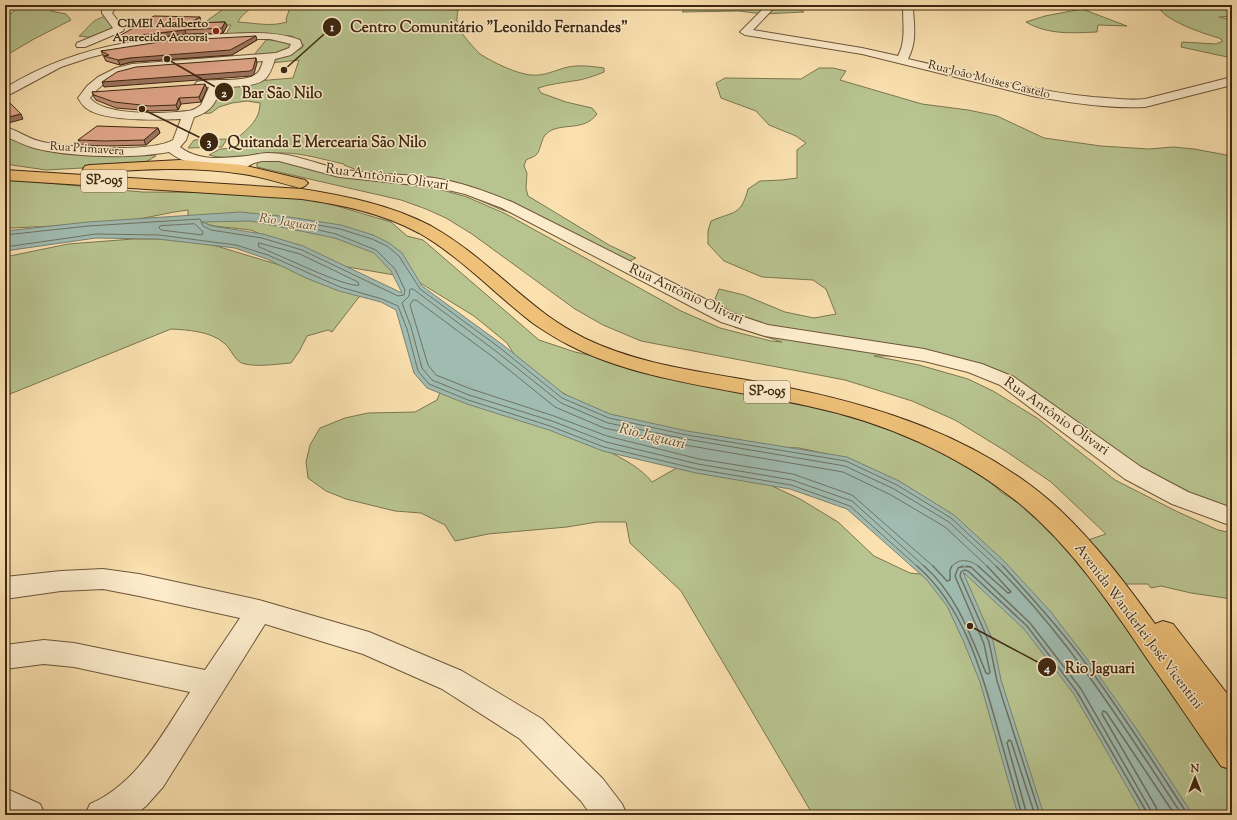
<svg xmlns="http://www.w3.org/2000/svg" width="1237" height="820" viewBox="0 0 1237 820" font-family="'Sorts Mill Goudy',serif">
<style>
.green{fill:#b8c490;stroke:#7b7650}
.water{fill:#a0bcb2;stroke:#798172;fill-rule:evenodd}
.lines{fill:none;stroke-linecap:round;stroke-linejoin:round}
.shore-far1{stroke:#6f7262;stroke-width:1}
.shore{stroke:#6f7262;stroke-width:1.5}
.minor-casing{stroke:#6d5639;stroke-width:2}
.major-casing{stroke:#3e2811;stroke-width:2}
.minor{fill:#fceccc;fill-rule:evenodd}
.major{fill:#eec078;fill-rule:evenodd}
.wall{fill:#c29178;stroke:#3e2811}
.shaded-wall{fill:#9e7662;stroke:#3e2811}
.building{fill:#e2a98c;stroke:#3e2811}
.poi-dot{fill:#8f2418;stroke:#fceccc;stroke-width:1.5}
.labels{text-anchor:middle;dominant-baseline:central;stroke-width:3;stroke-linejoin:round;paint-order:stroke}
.far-poi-label{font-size:12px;font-weight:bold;fill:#3e2811;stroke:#fceccc;text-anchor:end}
.far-street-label{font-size:12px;fill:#3e2811;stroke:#fceccc}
.shield{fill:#fceccc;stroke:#776349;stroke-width:1}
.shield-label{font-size:13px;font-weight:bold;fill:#3e2811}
.far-water-label{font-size:13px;font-style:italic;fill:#564d39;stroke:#fceccc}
.street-label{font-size:14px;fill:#3e2811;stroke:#fceccc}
.water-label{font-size:15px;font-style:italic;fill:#564d39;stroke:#fceccc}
.leader{fill:none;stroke:#3e2811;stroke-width:1.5}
.callout-dot{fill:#3e2811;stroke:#fceccc;stroke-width:1.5}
.mark-label{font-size:12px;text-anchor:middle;font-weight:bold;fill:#fff}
.callout-label{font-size:15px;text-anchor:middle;font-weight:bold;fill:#3e2811;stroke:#fceccc;stroke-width:3;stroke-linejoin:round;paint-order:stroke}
</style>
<rect width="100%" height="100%" fill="#fbe1b0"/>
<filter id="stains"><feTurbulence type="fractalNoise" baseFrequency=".005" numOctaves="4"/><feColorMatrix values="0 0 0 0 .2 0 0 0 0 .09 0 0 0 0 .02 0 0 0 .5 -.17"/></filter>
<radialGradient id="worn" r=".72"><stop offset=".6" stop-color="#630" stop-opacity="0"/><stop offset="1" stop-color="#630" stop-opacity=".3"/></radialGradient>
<g class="green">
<path d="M16,5h37l-2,6 15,3 5,6 -37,19 -29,17v-39l8,-5z"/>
<path d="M229,5h24c-4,6 -13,11 -15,17 17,1 33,5 49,0l-1,-3 5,-14h128l18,4 21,1c-1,6 -2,12 1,18 2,6 16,21 21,26 12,8 37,20 51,21 12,1 20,-3 30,-6 13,-5 29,-3 43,-1v4c-10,4 -21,8 -31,9 -12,2 -23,3 -35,7l3,5 25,9 26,6 5,6c-14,19 -37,7 -51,20 -5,5 -5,15 -9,20 -2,3 -8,4 -11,6l-2,6 3,7 -1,15 2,8 81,49 27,13 -14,6 -104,-49 -16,-5 -48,-21 -89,-16 -21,-8v-1c-20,-4 -40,-11 -61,-11 -25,-1 -51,9 -74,2l11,-6 15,-1 9,-6 -8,-3c12,-10 24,-19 24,-36l-13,-2 -15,2 -13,4 -8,6 -15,1 20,-22 17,-9 60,-5 6,-18 -28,3 9,-7 21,-7 3,-4 -12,-9 -66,-2 5,-9 -23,1 -5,11 -14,1 1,-5z"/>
<path d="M689,5c23,0 99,-5 115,7l-41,2 -24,-3 -57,1z"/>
<path d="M1158,5h52l22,5v6l-13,1 13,3v38l-51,-11 1,-5 34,2 7,-3 -4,-3c-14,-4 -58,-18 -61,-33z"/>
<path d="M1082,9l45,17 -29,-1 -1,7c-25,1 -49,3 -71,-10l19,-6z"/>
<path d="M106,16l10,11 -20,11 -17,-2c12,-10 10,-15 27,-20z"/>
<path d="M266,40c9,0 19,0 26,5l-2,4 -14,4 -22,2z"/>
<path d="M819,68h14l13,3 -6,9 82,24 46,6 29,6 47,22 57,8 48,3 24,-2 21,2 38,7v358l-81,-30 -136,-94 -63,-27 -52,-7h-26l45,9 49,14 25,12 44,27 78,62 63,32 40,18 14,3v66l-41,-6 -30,-7 -10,2 -3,-4h-30l114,153v78h-419l-132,-224 -51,-48 -4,-21h-29l-30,5 -79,7 -33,7 -10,-16 -24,-12 -26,-2 -49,-12 -20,-8 -18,-13 -2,-16 4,-17 10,-17 25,-10 23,-5 47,-1 22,-12 6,-15 163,65c17,9 34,17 46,32l35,-20 64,14 49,23 38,23 36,34 36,17 30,3 27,-2 -126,-117 -42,-9 -71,-3 -132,-33 -52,-30 -29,-26 -8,-13 -33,-27 -62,-38 -88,-15 -73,-33 -37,-4 -26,-7v-9c-20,2 -38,8 -57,10 -40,5 -80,6 -120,8l-6,2v-51l137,13 151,1 98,29 16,14 16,4 116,100 36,12 234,51 105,34 67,36 20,19 81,50 24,-8 -55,-52 -44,-30 -52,-32 -43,-19 -67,-21 -204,-39 -38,-16 -28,-16 -103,-75 -26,-16 -20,-9 -25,-9 -144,-33v-4l12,-5 62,16 37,6 67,8 32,9 39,17 175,97 39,17 51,13 11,1 -48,-15 -19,-28 4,-10 25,6 41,17 29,6 22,-4 -10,-25 -13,-9 -51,-3 -38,-16 -16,-17v-13l3,-10c23,-10 30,-5 37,-32l12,-8 22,-1 15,-2v-28l9,-7 -10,-7 -27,-11 -13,-14 -35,-13 -5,-15 9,-5 76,1z"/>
<path d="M5,133l26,9 125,14 -12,7 -62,5 -36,2 -41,-6z"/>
<path d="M227,139l-5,8 -34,1 6,-8z"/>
<path d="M133,239h54l16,3 156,47 7,3 -7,5 -27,35 -4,-2 -21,6 -7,14 -9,13c-13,1 -33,4 -46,1 -11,-2 -13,-15 -21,-21 -14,-12 -36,-13 -53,-14l-166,67v-139l63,-13z"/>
</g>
<path class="water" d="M240,212l49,5 52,8 32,10 16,8 13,10 20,33 81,59 61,49 46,20 77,17 160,26 52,24 55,34 50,46 46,50 37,48 51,72 55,84h-50l-69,-121 -50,-65 -61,-57 30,69 8,39 43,135h-26l-38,-133 -17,-42 -16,-34 -20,-26 -80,-71 -57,-20 -94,-16 -93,-22 -54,-21 -82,-26 -40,-16 -13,-15 -18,-63 -15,-8 -42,-11 -33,-13 -39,-19 -32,-11 -77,-9 -62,-1 -91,13v-20l83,-9zM251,221l84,17 39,15 17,18 11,22 -99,-47 -40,-12 -51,-8 -10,-4z"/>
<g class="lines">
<g class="shore-far1">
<path d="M195,224l8,8 -1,3 -41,-5 -2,-2 1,-2z"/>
<path d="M5,235l83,-9 112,-7 3,7 8,4 51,8 40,12 96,46 6,-1 1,-5 -10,-21 -19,-19 -40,-16 -30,-7 -1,-2 2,-2 33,6 32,10 15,7 12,10 21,33 80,59 62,50 47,20 78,17 159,26 51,24 54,33 53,49"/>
<path d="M259,243l41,11 58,28 1,3c-11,4 -83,-32 -100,-38z"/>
<path d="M5,247l91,-13 63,1 77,10 32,10 72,32 42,12 16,7 9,23 11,42 11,13 39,16 82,26 54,21 93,22 94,16 59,21 68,61"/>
<path d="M925,567l-73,-66 -60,-21 -94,-16 -92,-22 -54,-21 -83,-26 -37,-15 -10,-12 -11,-41 -9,-24 7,-7 1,-7h3l84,63 64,51 47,20 78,16 159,27 49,23 55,33 48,45"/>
<path d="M934,567l-82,-72 -59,-21 -94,-15 -92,-23 -53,-20 -83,-27 -35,-14 -8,-10 -18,-60 3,-5h3l77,57 62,50 49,21 81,17 158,27 48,23 54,32 43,40"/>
<path d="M951,567c9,-10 19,-7 29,0"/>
<path d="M960,567h10"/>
</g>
<g class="shore">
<path d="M917,566c47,41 65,106 81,164 8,28 16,57 24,85"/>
<path d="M924,566c32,28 46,68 62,107l2,1 2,-2 -6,-28 -29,-68 3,-8 5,-2"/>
<path d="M933,566l14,15 3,-1v-10l2,-4"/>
<path d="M966,566l5,1 59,56 51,66 69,120 2,6"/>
<path d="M978,566l30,27 3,-1 -24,-26"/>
<path d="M996,566c74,73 129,162 186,249"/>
<path d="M1003,566c28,31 56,61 81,95 37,50 70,102 104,154"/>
<path d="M1027,815l-20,-72 2,-3 2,1 24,74"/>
<path d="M1040,815l-43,-134 -8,-39 -29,-66 1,-4 3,-2 4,1 59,55 50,66 69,119v4"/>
<path d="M1158,815l-2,-8 -54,-93 1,-3 3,1 69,103"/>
</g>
<defs>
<g id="minor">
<path d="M107,5h11l-6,8 12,16 -1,2 -38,16h-8l-1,-2 1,-2 36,-15 -11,-15v-3z"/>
<path d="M908,5l5,3c1,19 4,33 -5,51 61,14 122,32 185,38 18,1 35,4 52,2l87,-22v8l-87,22c-36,2 -78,-5 -113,-11l-170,-42 -117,-19 -5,-3 24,-24 3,-1 5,3 -19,20 109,18 36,8c8,-15 5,-31 5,-48z"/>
<path d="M252,33c17,0 32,1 48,7l2,6 -11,9 -16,4c-2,6 -4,13 -8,18 -7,10 -35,10 -46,10 -5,16 -10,25 -27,30l-8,23 -6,7c19,15 44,11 67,9 8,-1 14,-3 21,-3 25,0 48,11 72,16 30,5 62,5 94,9 27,4 53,14 78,24l223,112 33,11 156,24 58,15 32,13 127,90 47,25 44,16v18l-60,-22 -47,-25 -125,-94 -32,-13 -44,-11 -159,-25 -44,-14 -219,-114 -37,-14 -30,-7 -96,-10 -60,-16h-17l-8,2 -18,9 -5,-1 -2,-3 2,-2c-23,1 -44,0 -62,-14 -37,7 -100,5 -135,-4 -10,-3 -20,-8 -29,-12v-9c12,3 22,11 34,14 26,7 111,12 134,-1l8,-21c-23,1 -77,3 -95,-11 -3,-2 -6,-7 -8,-10l9,-12 11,-9 18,-9 16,-4 144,-11 13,-5 2,-4 -21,-5h-26l-77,5 -56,8 -23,6 -27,9 -56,30v-9c80,-49 156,-52 247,-55zM263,61c-1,3 -3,11 -7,13 -10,9 -45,4 -59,8l-2,2 2,2 12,1 -8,18c-4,3 -9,6 -14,6 -22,3 -83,5 -97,-13 10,-14 26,-23 42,-27z"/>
<path d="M103,569l36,5 120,26 110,32 93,39 80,48 61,60 19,25 5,11h-36l-10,-14 -61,-62 -78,-50 -79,-35 -98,-30 -102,163 -17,19 -11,9h-50l5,-11c48,-21 72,-70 100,-112l-116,-25 -30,-3 -39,5v-24l39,-5 30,3 131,27 35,-52 -101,-22 -36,-7 -42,2 -56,8v-22l56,-6z"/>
<path d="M5,788l35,16 5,11h-40z"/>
</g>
<g id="major">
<path d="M180,160l62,5 63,15 3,3 -3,3 -5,2c-19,-5 -37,-11 -57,-14 -50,-8 -102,-5 -153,-1l-5,-1 -2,-3 2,-3 5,-1z"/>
<path d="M5,170l297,19c44,7 89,16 129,37 43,24 78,61 117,90 11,8 23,15 36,22 57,28 123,34 185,46 105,20 211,52 291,126 36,34 66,74 95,114l8,-3 10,3 59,76v70l-11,-4c-24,-35 -47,-69 -71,-103 -38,-56 -77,-115 -130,-159 -61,-50 -136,-82 -212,-98 -76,-17 -169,-25 -237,-60 -13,-6 -25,-14 -37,-22 -38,-29 -73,-67 -115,-91 -37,-20 -77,-28 -117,-34l-297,-19z"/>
</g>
</defs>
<use href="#minor" class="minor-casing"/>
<use href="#major" class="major-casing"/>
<use href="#minor" class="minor"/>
<use href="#major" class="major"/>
</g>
<g class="wall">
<path d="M201,21l-2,2 26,-1 2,4 -4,7 -37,1 -52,6h-11l-2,-5z"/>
<path d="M257,40l-25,15 -100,7 -12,3 -14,-4 -5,-10z"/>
<path d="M207,89l-6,13 -20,2 -3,6 -26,1 -36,-3 -20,-8 -2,-3 -2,-5z"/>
<path d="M158,128l2,5 -14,12 -39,1 -26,-1 -3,-5z"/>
</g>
<g class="shaded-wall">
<path d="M200,17l1,4 -10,7 -1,-5z"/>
<path d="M225,22l2,4 -4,7 -1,-5z"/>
<path d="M185,30l1,4 -52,6 -2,-4z"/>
<path d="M256,36l1,4 -25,15 -100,7 -12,3 -2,-5 12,-2z"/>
<path d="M256,58l1,5 -3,11 -2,2 -148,11 -2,-5z"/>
<path d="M205,84l2,5 -6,13 -2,-5z"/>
<path d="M179,98l2,6 -3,6 -2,-5z"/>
<path d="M21,114l2,5 -18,5v-6z"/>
<path d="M158,128l2,5 -14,12 -2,-5z"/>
</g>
<g class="building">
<path d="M154,16l46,1 -10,6 35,-1 -3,6 -37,2 -53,6 -11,-1z"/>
<path d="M256,36l-26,14 -100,8 -12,2 -14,-4 5,-1 -8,-4 65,-10z"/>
<path d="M256,58l-3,11 -3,2 -148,11 15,-10 19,-5z"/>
<path d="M205,84l-6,13 -20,1 -3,7 -26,1 -36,-4 -20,-7 -2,-3z"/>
<path d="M5,98l16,16 -16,4z"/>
<path d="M97,126l61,2 -14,12 -39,1 -27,-1z"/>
</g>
<circle class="poi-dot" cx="216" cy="31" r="4"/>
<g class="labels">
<g class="far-poi-label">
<text x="208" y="24">CIMEI Adalberto<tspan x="208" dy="14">Aparecido Accorsi</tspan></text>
</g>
<g class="far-street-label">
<text transform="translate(989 80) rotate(14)">Rua João Moises Castelo</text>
<text transform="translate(87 149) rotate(4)">Rua Primavera</text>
</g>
<g class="shield">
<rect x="81" y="170" width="46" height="22" rx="3"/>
<rect x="744" y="381" width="46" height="22" rx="3"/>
</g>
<g class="shield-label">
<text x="104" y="181">SP-095</text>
<text x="767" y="392">SP-095</text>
</g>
<g class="far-water-label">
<text transform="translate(288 223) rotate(9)">Rio Jaguari</text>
</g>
<g class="street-label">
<text transform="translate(387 178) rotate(8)">Rua Antônio Olivari</text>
<text transform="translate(686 295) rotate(25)">Rua Antônio Olivari</text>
<text transform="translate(1056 417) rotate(35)">Rua Antônio Olivari</text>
<text transform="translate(1138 627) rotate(53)">Avenida Wanderlei José Vicentini</text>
</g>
<g class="water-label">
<text transform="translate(652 437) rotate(14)">Rio Jaguari</text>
</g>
</g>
<path class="leader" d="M284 70L332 27M167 59L224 92M142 109L209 142M970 626L1047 667"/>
<g class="callout-dot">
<circle cx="284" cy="70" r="4"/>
<circle cx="167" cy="59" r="4"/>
<circle cx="142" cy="109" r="4"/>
<circle cx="970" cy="626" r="4"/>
<circle cx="332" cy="27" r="10"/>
<circle cx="224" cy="92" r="10"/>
<circle cx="209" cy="142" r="10"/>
<circle cx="1047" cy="667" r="10"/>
</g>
<g class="mark-label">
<text x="332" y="31">1</text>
<text x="224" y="97">2</text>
<text x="209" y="146">3</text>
<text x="1047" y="672">4</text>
</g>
<g class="callout-label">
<text x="489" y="32">Centro Comunitário "Leonildo Fernandes"</text>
<text x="282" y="98">Bar São Nilo</text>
<text x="327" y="147">Quitanda E Mercearia São Nilo</text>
<text x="1100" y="673">Rio Jaguari</text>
</g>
<rect width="1237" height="820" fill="none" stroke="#fbe1b0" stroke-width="20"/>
<rect x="6" y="6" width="1225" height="808" fill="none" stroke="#3e2811" stroke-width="2"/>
<rect x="10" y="10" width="1217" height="800" fill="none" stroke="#3e2811"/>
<g transform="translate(1195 778)" stroke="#fceccc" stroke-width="3" paint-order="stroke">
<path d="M0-3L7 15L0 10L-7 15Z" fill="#3e2811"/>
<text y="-6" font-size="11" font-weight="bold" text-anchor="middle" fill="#3e2811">N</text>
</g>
<rect width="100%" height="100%" filter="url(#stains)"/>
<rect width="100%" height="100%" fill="url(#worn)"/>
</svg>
